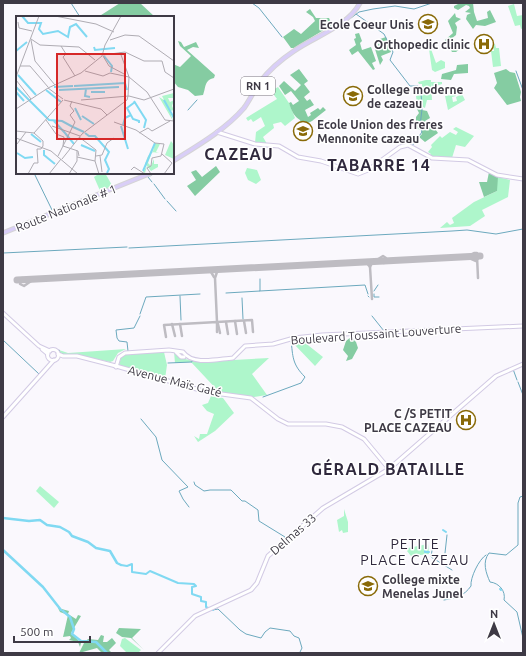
<svg xmlns="http://www.w3.org/2000/svg" width="526" height="656" viewBox="0 0 526 656" font-family="Ubuntu,sans-serif">
<style>
.green{fill:#aef6cb}
.forest{fill:#85cca2}
.lines{fill:none;stroke-linecap:round;stroke-linejoin:round}
.stream{stroke:#6ca9be;stroke-width:1}
.canal{stroke:#80d9f2;stroke-width:2}
.river{stroke:#80d9f2;stroke-width:2.5}
.taxiway{stroke:#bebcc2;stroke-width:2.5}
.runway{stroke:#bebcc2;stroke-width:7}
.secondary-casing{stroke:#d2cae4;stroke-width:5}
.primary-casing{stroke:#d5d4d6;stroke-width:5.5}
.secondary{stroke:#fff;stroke-width:3}
.primary{stroke:#d9cef7;stroke-width:3.5}
.labels{text-anchor:middle;dominant-baseline:central;stroke-width:3;stroke-linejoin:round;paint-order:stroke}
.shield{fill:#fff;stroke:#78757d;stroke-width:1}
.shield-label{font-size:11px;font-weight:bold;fill:#3e3a45}
.poi-label{font-size:12px;font-weight:bold;fill:#3e3a45;stroke:#fff;text-anchor:end}
.street-label{font-size:12px;fill:#3e3a45;stroke:#fff}
.quarter-label{font-size:14px;letter-spacing:1px;fill:#30293d;stroke:#fff}
.district-label{font-size:16px;font-weight:bold;letter-spacing:1px;fill:#30293d;stroke:#fff}
.inset-river{fill:none;stroke:#80d9f2;stroke-width:2}
.inset-road{fill:none;stroke:#afacb3;stroke-width:1}
.view{fill:#d62828;fill-opacity:0.15;stroke:#d62828;stroke-width:2}
.inset-edge{fill:none;stroke:#3e3a45;stroke-width:2}
</style>
<rect width="100%" height="100%" fill="#faf8fd"/>
<g class="green">
<path d="M514,4l3,12 6,-1v13l-2,1 -1,-4 -5,1 -7,-20z"/>
<path d="M495,44l1,4h3l2,18 -8,1 -2,-16 -4,1 -1,-6 3,-1 2,6h3l-1,-6z"/>
<path d="M429,49h2l5,14 5,-3 4,2v6l-10,4 -3,-2z"/>
<path d="M426,80h5v2h11v2l-10,3 -1,-4 1,17h-5l-2,8 -8,-4 -1,-8 3,-1v-5l8,2v-2h-5v-6h-3l-1,-2z"/>
<path d="M278,87l11,16 6,15 -10,8 -4,-4 -8,2 1,4 -11,9 4,7 -12,-1 1,-11 9,-6 -4,-9 -8,5 -2,-3 -3,2 -2,-3 31,-19 -6,-8z"/>
<path d="M455,91l1,5 -4,1 1,5 4,-1 -1,-4 6,-3 3,6 -17,10 -3,-14 6,-1 -1,-2z"/>
<path d="M456,127l18,9 -9,11 -9,-2 -4,13 -23,-2 2,-2 -3,-2 4,-5 -1,-2 9,-9 2,2 8,-6 6,3 2,-3 -5,-3z"/>
<path d="M247,168l10,2 4,10 -5,4 -8,-4 -3,-7z"/>
<path d="M100,173h5l8,14 -12,6 -7,-16z"/>
<path d="M498,177l12,3 -2,17 -26,13 3,6 -15,10 -30,2 7,-6 3,3 4,-2 -2,-5 22,-16 23,-11 -1,-6z"/>
<path d="M303,338h6l-5,4 19,15 -8,9 -22,-23 4,-4z"/>
<path d="M126,349l-8,4 -5,8 -3,1 -27,-6 -21,-2 -3,-2v-2l9,3z"/>
<path d="M150,352h14l3,13 -2,14 -46,-14 2,-8 3,-2z"/>
<path d="M174,352l7,6 17,4 71,-4 -17,16 15,21 -13,2 -34,-4 -29,-31 -16,1z"/>
<path d="M211,396l12,2 11,15 -19,18 -17,11 -4,-6 5,3 1,-5h7l7,-20 -7,-3 -5,-6 6,-2z"/>
<path d="M40,486l19,16 -5,6 -18,-17z"/>
<path d="M344,509l4,13v10l-5,1 -1,-3 -3,2 -2,-12 7,-4z"/>
<path d="M428,544l1,10 -18,2 -4,-5 1,-3z"/>
<path d="M125,638l16,12 -3,3h-11l-7,-7 2,-7z"/>
</g>
<g class="forest">
<path d="M120,3h20l15,14h-57z"/>
<path d="M460,3h13l1,9 3,9 11,-3 -1,-6 3,-2 6,12 -11,4 -9,-1 -3,4 -7,-10 1,-4 4,-2 -6,-1 5,-4 -1,-2 -3,-1 -8,5 -4,-2v-2z"/>
<path d="M310,9l6,9h13l3,7 -38,23h-3l-8,-11 11,-8 7,5 14,-13 -2,-4 -7,-5z"/>
<path d="M455,13l1,4 5,2 -6,4 2,4 -1,8 -5,4 2,3 3,-1 4,8 -4,3h-4l-7,-12 8,-7 -5,-12z"/>
<path d="M359,33l3,8 -2,2 2,7 9,-3 5,14 -4,2 3,6 -2,1 -15,-19 -6,4 -3,-5 7,-5 -2,-6 2,-1 -1,-4z"/>
<path d="M386,37l5,15 -10,4 2,4 -3,5 -5,-16 4,-2 -1,-3 3,-1 -1,-4z"/>
<path d="M178,41l3,1 3,5 12,-5 3,6 -6,-1 -6,3 28,25 -1,3c-10,2 -8,10 -11,17l-8,1 -7,-6 -10,-3 -5,-6v-17l7,3 11,-11 -11,-10z"/>
<path d="M468,64v9l-14,1 -3,6 -10,-1 1,-5 14,-4 1,-5z"/>
<path d="M299,69l9,12 -4,3 6,8 -6,5 3,4 3,-2 4,6 -9,5 3,7 3,-2 -1,-2 8,-5 2,2 3,-3 3,3 -14,11 -10,5 -2,-6c-6,-4 -8,-8 -11,-17l2,-1 2,3 6,-4 -8,-10 -6,4 -6,-9 5,-5 11,10 6,-6 -11,-10z"/>
<path d="M506,69l4,3 5,1 6,19 -1,5 1,4 -14,4 -13,-17 3,-5 -3,-10z"/>
<path d="M417,109l10,2 3,7 -5,3 5,7 3,-2 5,7 -13,9 -6,-5 3,-3 -1,-4 -5,-2v-11l3,-4z"/>
<path d="M216,166l4,6 -25,24 -8,-10 9,-6 -5,-8 5,-2 6,7z"/>
<path d="M489,172l9,5 -1,14 -13,6 -5,-15h8z"/>
<path d="M351,337l5,5 2,6 -6,11 -6,2 2,-5 -5,-6 3,-9z"/>
<path d="M58,608l11,3 -1,3 8,5 2,-4 3,1 -10,17 10,10 -1,4 -2,-5 -9,-2 2,-2 -1,-2 -7,1 5,-22 -8,-3z"/>
<path d="M119,628l22,1 -9,9 12,12 -13,-12 -9,-1 -6,-4z"/>
<path d="M101,635l3,1 -1,6h4l5,-4 4,5 -7,7 3,3h-10l-5,-5 -18,5 5,-10 4,-4 10,1z"/>
</g>
<g class="lines">
<g class="stream">
<path d="M71,3l9,14"/>
<path d="M252,3l7,5 23,29"/>
<path d="M356,14l28,20 9,18 -3,8 20,26h8l1,6h2l1,17 -2,17 2,6 -10,14"/>
<path d="M351,18l8,-6 14,-3 22,-3 19,3 18,-6"/>
<path d="M516,71l7,19"/>
<path d="M188,110l9,-10"/>
<path d="M34,173l19,39"/>
<path d="M150,176l5,-3"/>
<path d="M148,177l4,5"/>
<path d="M154,184l11,15"/>
<path d="M167,201l9,10"/>
<path d="M129,248l323,-17 15,-1 29,4 27,-5"/>
<path d="M3,253l124,-6"/>
<path d="M260,291l105,-6 3,9"/>
<path d="M374,291l4,-6"/>
<path d="M226,293l34,-2v-12"/>
<path d="M374,294v3h5"/>
<path d="M180,296l1,24"/>
<path d="M368,296l1,1"/>
<path d="M242,298l1,21"/>
<path d="M140,314l6,-17 54,-3"/>
<path d="M372,316l12,15"/>
<path d="M3,340l36,34"/>
<path d="M59,350l1,3 5,2"/>
<path d="M128,351l-1,-9 -8,-1 -2,-3 -1,-8 18,-2 6,-12"/>
<path d="M168,363l24,-1v-2"/>
<path d="M513,369l4,11"/>
<path d="M518,382l5,13"/>
<path d="M263,397l38,-14 4,-6c-13,-13 -12,-20 -14,-37"/>
<path d="M141,419l15,18 6,23 26,27 -9,4 4,8 6,8"/>
<path d="M194,482l1,3 9,6 6,-1h21l11,11h3l13,9 1,11 26,16 -1,3"/>
<path d="M523,496l-3,1 -2,6v42l-12,10 -17,-2c-7,9 -3,20 1,29 9,1 16,9 14,18l13,12 6,26"/>
<path d="M433,544l-2,13 21,13"/>
<path d="M445,553l2,-18"/>
<path d="M444,600c12,-2 20,-4 27,-14 -1,-8 8,-27 15,-31"/>
<path d="M213,610l5,-1 22,21 6,4 15,4 4,-6 5,-4 20,3 4,5 5,2 3,10 -2,4 1,1"/>
<path d="M306,653h4"/>
</g>
<g class="canal">
<path d="M443,530l3,2"/>
<path d="M425,547v5h4"/>
<path d="M121,565l6,1 5,-2v8l14,2 4,-3 28,12 16,1 2,2 -4,1v7l9,3v4l5,1v5l7,3"/>
<path d="M500,589l1,1"/>
</g>
<g class="river">
<path d="M3,518l26,3 11,-1 7,5 13,2 9,5 3,4 16,6 8,6 14,3 7,12 4,2"/>
<path d="M3,550l40,37 18,23"/>
<path d="M63,611l7,6 4,12 -2,5 9,7 15,1 11,11"/>
</g>
<g class="taxiway">
<path d="M477,256l1,22"/>
<path d="M467,257l9,4 3,-4 -2,-4h-3l-7,4"/>
<path d="M366,262l4,5 2,32"/>
<path d="M370,267l2,-4 11,-7 3,2 -2,5 -6,-2"/>
<path d="M222,269l-5,3 -2,6 2,44 35,-2 1,12"/>
<path d="M206,270l5,2 3,5"/>
<path d="M30,280l-8,-2 -2,6 4,2 10,-7"/>
<path d="M235,321l2,13"/>
<path d="M244,321l2,12"/>
<path d="M226,322l2,12"/>
<path d="M172,324l3,12"/>
<path d="M180,324l2,12"/>
<path d="M218,324l2,9"/>
<path d="M166,337l-2,-12 53,-3v10"/>
</g>
<path class="runway" d="M17,280l463,-24"/>
<defs>
<g id="secondary">
<path d="M217,132l38,12 24,2 19,11 23,4 37,13 10,-4 32,-23 8,-2 24,13 36,2 29,15 26,4"/>
<path d="M3,313l36,33 11,5"/>
<path d="M42,349l6,5"/>
<circle cx="53" cy="355" r="5.5"/>
<path d="M176,352l5,5h3"/>
<path d="M58,354l5,2h14l39,10 91,26 44,6 27,21 10,5h38l16,3 22,12 25,30"/>
<path d="M116,367l3,-10 6,-4 44,-3 14,2c10,14 35,7 50,6l12,-12 28,-2 21,-6 28,-3 201,-9"/>
<path d="M3,417l51,-57"/>
<path d="M158,653l37,-37 56,-26 6,-7 11,-27 55,-48 66,-39 107,-93 27,-12"/>
</g>
<g id="primary">
<path d="M173,161c24,-15 52,-31 71,-53 6,-8 10,-18 16,-26 9,-12 22,-23 34,-31 21,-15 53,-24 66,-48"/>
<path d="M3,233l148,-60"/>
</g>
</defs>
<use href="#secondary" class="secondary-casing"/>
<use href="#primary" class="primary-casing"/>
<use href="#secondary" class="secondary"/>
<use href="#primary" class="primary"/>
</g>
<defs>
<symbol id="university-ring" viewBox="-11 -11 22 22"><circle r="9.5" fill="#fff" stroke="#896a08" stroke-width="1.5"/><path d="M0-5L7-2L0 1L-7-2ZM-4 1L0 2.5L4 1V4Q0 6-4 4Z" fill="#896a08"/></symbol>
<symbol id="hospital-ring" viewBox="-11 -11 22 22"><circle r="9.5" fill="#fff" stroke="#896a08" stroke-width="1.5"/><path d="M-5-5h3v3.5h4V-5h3V5h-3V1.5h-4V5h-3Z" fill="#896a08"/></symbol>
</defs>
<g fill-rule="evenodd">
<use href="#university-ring" x="417" y="13" width="22" height="22"/>
<use href="#hospital-ring" x="473" y="33" width="22" height="22"/>
<use href="#university-ring" x="342" y="85" width="22" height="22"/>
<use href="#university-ring" x="292" y="120" width="22" height="22"/>
<use href="#hospital-ring" x="455" y="409" width="22" height="22"/>
<use href="#university-ring" x="357" y="575" width="22" height="22"/>
</g>
<g class="labels">
<rect class="shield" x="241" y="77" width="34" height="18" rx="3"/>
<g class="shield-label">
<text x="258" y="86">RN 1</text>
</g>
<g class="poi-label">
<text x="414" y="24">Ecole Coeur Unis</text>
<text x="470" y="44">Orthopedic clinic</text>
<text x="367" y="89" text-anchor="start">College moderne<tspan x="367" dy="14">de cazeau</tspan></text>
<text x="317" y="124" text-anchor="start">Ecole Union des freres<tspan x="317" dy="14">Mennonite cazeau</tspan></text>
<text x="452" y="413">C /S PETIT<tspan x="452" dy="14">PLACE CAZEAU</tspan></text>
<text x="382" y="579" text-anchor="start">College mixte<tspan x="382" dy="14">Menelas Junel</tspan></text>
</g>
<g class="street-label">
<text transform="translate(66 208) rotate(-22)">Route Nationale # 1</text>
<text transform="translate(376 334) rotate(-4)">Boulevard Toussaint Louverture</text>
<text transform="translate(175 381) rotate(14)">Avenue Maïs Gaté</text>
<text transform="translate(293 534) rotate(-41)">Delmas 33</text>
</g>
<g class="quarter-label">
<text x="415" y="544">PETITE<tspan x="415" dy="16">PLACE CAZEAU</tspan></text>
</g>
<g class="district-label">
<text x="239" y="154">CAZEAU</text>
<text x="379" y="165">TABARRE 14</text>
<text x="388" y="469">GÉRALD BATAILLE</text>
</g>
</g>
<g transform="translate(16 16)">
<rect width="158" height="158" fill="#faf8fd"/>
<path d="M158,77v5h-6l2,4 4,-2 -2,6 2,4 -4,1 3,10 -14,-24 5,3 -2,-4zM155,125l3,4v14l-9,-4zM139,127l5,1 -4,8 3,1 -7,-1 -4,11 3,3 3,-7v5h4v3l-7,4 -4,-5 -2,7 -2,-1 4,-6 -2,-2 3,-8 5,-5z" fill="#aef6cb"/>
<path class="inset-river" d="M6,0l6,7h13l-2,6 4,5 15,-3 10,6 2,-10 6,-3 11,13M78,31l1,3 20,-2M0,35l11,-9M88,40l8,10 -1,6M2,59l18,20M58,70l51,-3 2,7M0,71l33,33 13,1 11,6M38,71l19,-1M70,73l-1,7 5,1M30,74l15,12M43,74l60,-3M0,76l8,9M75,76h14M148,84l10,18M118,85l12,19 -2,8M119,86l-8,6 6,11 6,2v2M59,92l6,12M66,100l12,8M38,105l11,12M107,109l2,-7 6,-3M105,110l7,23M57,111l11,5M49,117l9,11M69,117l4,3h6l14,16 -4,8 4,9 -2,4M15,118l10,8M65,129l14,6M28,134v5l11,9M1,137l8,5 8,-1M127,155l12,-28"/>
<path class="inset-road" d="M39,0l41,8 18,8M2,6l1,6 13,3M15,23l9,6 39,2 16,13M15,24l4,21 20,24M94,24l15,-5 14,1 35,25M45,30l5,8 -3,3 12,19M104,36l9,25 -1,19M87,39l22,-3 19,9h18l3,11 9,6M87,40l6,10 17,9M4,50h10l18,21M69,55l18,5 7,-3 19,4 18,15 18,28 9,1M0,61l23,-61M0,64l15,19M32,72l15,11M48,84l37,9 6,6M65,84l48,-4 15,4 30,-11M0,93l32,-21 33,-15 21,-17 3,-11 16,-29M30,104l10,14 8,3 -1,9 15,5 1,5M98,106l22,8 19,13 9,1M36,110l28,10M0,115l18,2M123,117l9,-5 4,3 18,-10M63,121l17,13 -1,11M0,122l35,13 27,23M1,128l9,-12M146,138l10,9 -8,11M42,140l17,-34 -5,-7 4,-4 -4,-5 2,-5M80,140l6,-1 5,-12 7,-5M84,140l2,16M61,141l18,4 4,13M46,143l20,-25 45,-34 1,-4M115,154l3,-3 11,7M12,158l6,-11h4l-1,-14h4l2,-3v-5l-9,-8 29,-33M33,158l12,-15M53,158l8,-13v-10M84,158h22M135,158l-4,-6 4,-2 1,-8 9,-2 3,-12"/>
<path class="view" d="M41,38h68v85h-68z"/>
<rect width="158" height="158" class="inset-edge"/>
</g>
<rect width="526" height="656" fill="none" stroke="#3e3a45" stroke-width="8"/>
<g transform="translate(494 624)" stroke="#ffffff" stroke-width="3" paint-order="stroke">
<path d="M0-3L7 15L0 10L-7 15Z" fill="#3e3a45"/>
<text y="-6" font-size="11" font-weight="bold" text-anchor="middle" fill="#3e3a45">N</text>
</g>
<path d="M14 636v6h76v-6" fill="none" stroke="#3e3a45" stroke-width="2"/>
<text x="20" y="636" font-size="12" fill="#3e3a45" stroke="#ffffff" stroke-width="3" paint-order="stroke">500 m</text>
</svg>
